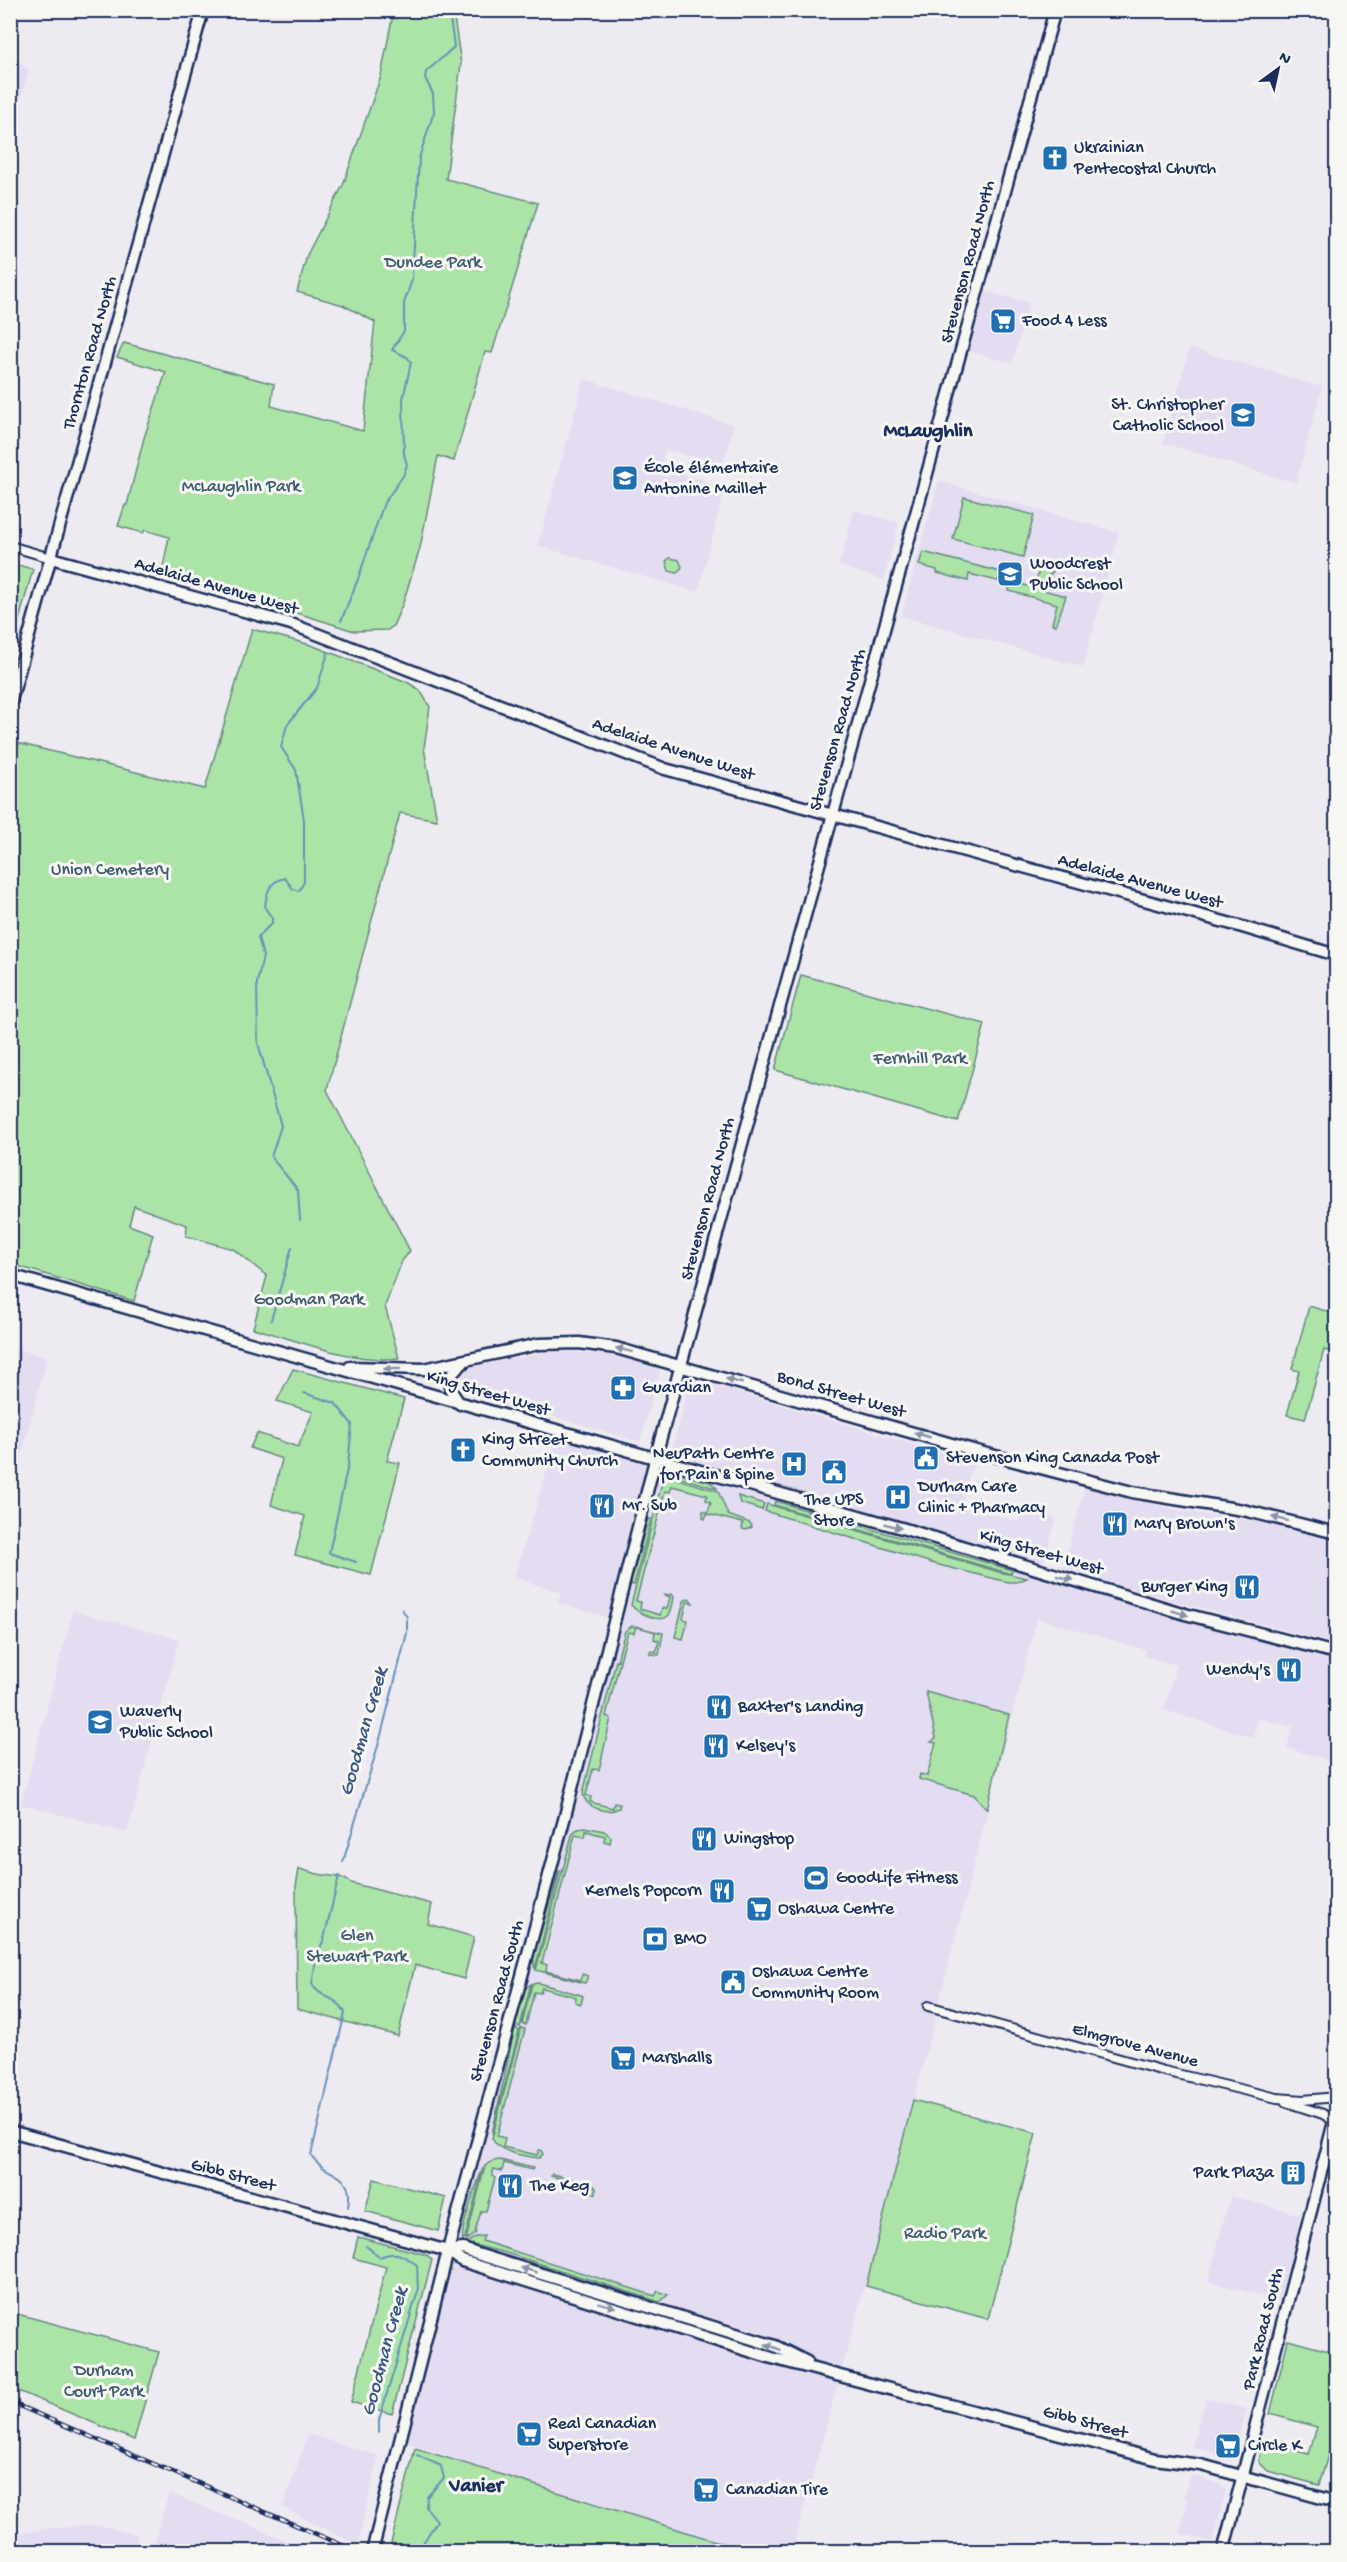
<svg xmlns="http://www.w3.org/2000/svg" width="1347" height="2562" viewBox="0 0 1347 2562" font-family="'Gochi Hand',sans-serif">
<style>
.built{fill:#e4dcf0}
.green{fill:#ace4a7;stroke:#648a82;stroke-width:1.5}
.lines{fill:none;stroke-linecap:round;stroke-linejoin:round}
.stream{stroke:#6493b9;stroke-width:2}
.minor-casing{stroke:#1b2f5e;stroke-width:12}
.major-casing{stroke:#1b2f5e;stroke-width:15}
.minor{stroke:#f6f6f2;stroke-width:8}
.major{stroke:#f6f6f2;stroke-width:10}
.rail-casing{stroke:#1b2f5e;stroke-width:4.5}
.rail{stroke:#f6f6f2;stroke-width:2;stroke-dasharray:7;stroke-linecap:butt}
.oneway{fill:#8892a8}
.labels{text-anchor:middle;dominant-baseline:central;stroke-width:6;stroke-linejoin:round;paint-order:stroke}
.poi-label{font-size:18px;fill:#1b2f5e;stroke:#f6f6f2;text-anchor:start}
.street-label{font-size:18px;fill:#1b2f5e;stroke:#f6f6f2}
.park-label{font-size:18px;fill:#3f5c70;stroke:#f6f6f2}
.neighbourhood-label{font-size:20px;font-weight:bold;fill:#1b2f5e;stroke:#f6f6f2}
.water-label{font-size:20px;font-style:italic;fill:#3a5884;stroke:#f6f6f2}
</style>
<rect width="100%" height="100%" fill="#eeeaf1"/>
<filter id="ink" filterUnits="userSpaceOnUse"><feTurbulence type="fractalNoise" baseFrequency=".0167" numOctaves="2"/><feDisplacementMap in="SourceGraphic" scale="12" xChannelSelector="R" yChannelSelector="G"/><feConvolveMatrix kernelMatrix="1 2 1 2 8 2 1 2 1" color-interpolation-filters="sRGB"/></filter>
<g filter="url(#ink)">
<g class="built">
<path d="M11,56l18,14 -18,61z"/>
<path d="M985,291l44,12 -17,60 -44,-12z"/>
<path d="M1190,348l132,39 -26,96 -133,-40z"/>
<path d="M584,379l150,46 -11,39 -58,-14 -4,17 64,21 -27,104 -160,-46z"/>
<path d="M939,481l180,52 -36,134 -182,-51z"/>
<path d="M854,510l45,13 -15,57 -45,-14z"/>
<path d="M11,1347l36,10 -36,141 -1,-151z"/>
<path d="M554,1351l55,4 52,13 -21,74 -180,-53v-10l8,-12z"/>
<path d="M691,1378l284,85 -6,12 -7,31 57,16 4,-12 34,8 -15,47 -371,-112z"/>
<path d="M557,1438l490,142 289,82v100l-49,-14 6,-21 -35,-9 -4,20 -90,-28 12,-45 -32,-9 2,-6 -109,-32 -144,564 -101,369h-44l-151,-45 -192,-64 215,-821 -62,-18 3,-11 -47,-14z"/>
<path d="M1085,1487l101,25 96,13 54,15v104l-187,-50 -86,-26z"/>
<path d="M73,1611l106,28 -52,194 -106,-29z"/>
<path d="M1230,2196l71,19 -22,86 -71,-20z"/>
<path d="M1206,2398l41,11 -13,43 -8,4 -34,-9z"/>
<path d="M308,2434l71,22 -22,89 -74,-38z"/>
<path d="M1191,2475l29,9 6,7 -14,51 -32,-9 8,-33 -4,-2z"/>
<path d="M169,2493l144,58h-161z"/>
<path d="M99,2525l39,10 -4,16h-123v-16l39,-7z"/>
</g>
<g class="green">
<path d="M405,11h48l8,53 -15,115 92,24 -46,150 -7,-1 -31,109 -16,-5 -18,92 -17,55 -10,23 -5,4 -34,1 -47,-15 -142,-40 -4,1 8,-40 -24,-7 -2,3 -25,-7 7,-21h2l17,-67 22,-66 -49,-15 7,-14 150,41 -3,22 92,25 12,-109 -32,-17 -46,-13 10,-37 36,-70 38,-109 11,-57 14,-4z"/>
<path d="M964,497l70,18 -11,42 -70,-18z"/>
<path d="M923,552l89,23 8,9 46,12 -10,29 -4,-1 5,-20 -48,-13 1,-7 -41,-10 -1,7 -31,-8v-3l-18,-5z"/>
<path d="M670,558l9,2 3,7 -5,6 -8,-2 -3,-10z"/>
<path d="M10,563l23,6 -17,62 -5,-2z"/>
<path d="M1039,566l14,5 -8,11 -8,-2z"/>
<path d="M252,629l59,16 96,37 13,8 10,17 -6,41 13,72 -37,-7 -73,277 83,161 -8,10 -17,45 14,52c-45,6 -102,-18 -146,-30l14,-52 -34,-27 -47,-13 1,-11 -53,-19 -5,19 24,9 -19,67 -123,-37 -1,-512 3,-10 192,47z"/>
<path d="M801,975l184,49 -27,98 -183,-52z"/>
<path d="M1309,1306l27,8v39l-12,-3 -19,69 -18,-4 12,-44 -7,-2z"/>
<path d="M293,1369l111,30 -17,62 13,2 -29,112 -76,-20 10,-39 -34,-11 11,-46 -32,-11 7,-15 41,14 15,-35 -36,-11z"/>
<path d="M667,1471l43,11 8,7 -53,-16z"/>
<path d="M664,1475l54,16 10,24 22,8 2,4 -6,3 -4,-1 1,-6 -36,-9 -2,5 -2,-1v-7l5,1 3,-10 -5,-2 1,-5 -35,-9 -2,6 -5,-1 -29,110 5,1 -1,7 20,6 2,-7 5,1 3,-12 -5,-2 7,-1 2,3c-1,6 -2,15 -6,19 -9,8 -31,-4 -37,-11z"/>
<path d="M738,1496l26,8 -2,6 -22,-7z"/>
<path d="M775,1501l237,69 -1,4 -237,-69z"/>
<path d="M767,1504l232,68 28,6 -10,4h-9l-73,-18 -170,-53z"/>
<path d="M648,1519h3l-17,66 -4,-1z"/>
<path d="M689,1598l4,5 -6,-1 -4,17 5,1 -5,19 -8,-2 9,-36z"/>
<path d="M632,1626l31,7 -4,22 -9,-1v-3l6,1 3,-11 -5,-2 1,-7 -19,-6 -2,7 -6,-1 -8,28h-3l8,-29z"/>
<path d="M616,1661l4,1 -14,54 5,2 -12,52 -6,-1 -7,26 5,2 -1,5 23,6 1,-5 6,1 -1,4c-11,6 -34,1 -36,-15z"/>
<path d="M926,1692l83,23 -22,94 -13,-14 -55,-16 1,-5 7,2 9,-33 -5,-1 5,-4z"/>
<path d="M584,1827l20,4 7,6 -1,6 -6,-2 1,-5 -19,-5 -1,6 -10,-2 -33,128 5,2 -1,6 34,9 2,-6 6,2 -3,7 -49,-13 36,-135 4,-5z"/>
<path d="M299,1869c8,2 17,5 25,6 10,2 17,0 27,8l81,21 -4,20 46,13 -10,42 -49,-14 -17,71 -101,-27 -1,-123z"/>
<path d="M559,1871h1l-25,98 -2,-11z"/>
<path d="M538,1983l43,12 2,1 -2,8 -6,-2 1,-5 -34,-9 -2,5 -6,-1 -8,33 -4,-1 10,-40z"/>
<path d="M531,1984l-11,43 -5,-2 10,-36z"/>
<path d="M515,2027l4,4 -27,103z"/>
<path d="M521,2028l4,1 -28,107 8,2 -2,9 34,8 2,-5h2l2,4 -4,4c-14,-2 -41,-5 -47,-20z"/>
<path d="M913,2100l123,33 -48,186 -122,-33z"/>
<path d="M500,2160l33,8 -1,2 -28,-7 -2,8 -8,-2 -2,7 3,2 -9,33h-5l-6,21 1,1 -10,7 19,-74 8,-5z"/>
<path d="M483,2168l-18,70 -2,3c-4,-10 15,-61 20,-73z"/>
<path d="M552,2174l40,10 4,4v6l-4,-1 1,-6 -42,-11z"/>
<path d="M374,2179l72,19 -8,33 -73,-20z"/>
<path d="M484,2236l-2,5 173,55 3,-5 10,4 -8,7 -154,-49 -40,-10 10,-6z"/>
<path d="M358,2237l69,18 5,5 -40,154 -41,-12 35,-135 -33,-9z"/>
<path d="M526,2261l129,42 4,2 -134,-41z"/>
<path d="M10,2312l149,40 -25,88 -123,-52z"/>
<path d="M1288,2340l48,13v49l-3,13 3,1v16h-1l-16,53 -51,-14 -9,-9 4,-20 46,12 8,-27 -47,-13z"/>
<path d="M415,2448l333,103h-359z"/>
</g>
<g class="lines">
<g class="stream">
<path d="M341,621l17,-42 26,-76 19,-27 4,-11 -3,-11 -1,-55 8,-37 -4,-5 -15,-7 12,-19v-28l8,-23 7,-122 15,-46 -1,-18 -8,-16 1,-6 28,-25 -5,-37"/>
<path d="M300,1220l-2,-30 -27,-33 10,-31 -23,-83 -1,-60 6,-27 -5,-19 14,-14v-5l-7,-10c1,-14 4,-27 20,-30l8,11 6,2 5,-9v-62l-8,-50 -15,-23 6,-22 30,-37 11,-35"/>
<path d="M271,1320l21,-73"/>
<path d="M304,1393l31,10 17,21 -4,41 -19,88 27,9"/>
<path d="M343,1862l37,-123 27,-106v-16l-5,-8"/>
<path d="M339,1876l-15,63 -7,16 -5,29c7,14 27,13 33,29l-34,142c15,24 44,14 37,52"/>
<path d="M366,2246l14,11c17,-7 23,-2 37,8l1,26 -39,129v12"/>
<path d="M417,2455l24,11 3,12 -17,19 -1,10 11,14 -14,22v9"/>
</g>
<defs>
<g id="minor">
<path d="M10,546l41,12"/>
<path d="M928,2006l236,65 113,27 26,2 33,-3"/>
<path d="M1286,2102l37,12 12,7"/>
</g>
<g id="major">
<path d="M51,558l240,66 374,145 574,157 97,29"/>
<path d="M10,704l193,-694"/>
<path d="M10,1275l895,254 280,85 151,39"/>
<path d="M350,1367l74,2 115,-25 40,-1 37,5 364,104 152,40 111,18 93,23"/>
<path d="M460,1404c-13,-17 -16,-26 3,-41"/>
<path d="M10,2131l438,120 14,10 310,97 383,101 46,6 135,37"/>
<path d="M448,2251l15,-2 14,5 298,92 32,16"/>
<path d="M372,2552l79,-313 114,-423 93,-368 397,-1438"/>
<path d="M1223,2552l113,-438"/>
</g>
</defs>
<use href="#minor" class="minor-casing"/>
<use href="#major" class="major-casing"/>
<use href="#minor" class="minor"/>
<use href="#major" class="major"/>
<defs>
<path id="rail" d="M10,2402l348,150"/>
</defs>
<use href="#rail" class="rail-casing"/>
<use href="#rail" class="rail"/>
</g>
<defs><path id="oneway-solid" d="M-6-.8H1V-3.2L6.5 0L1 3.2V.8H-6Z" transform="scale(1.5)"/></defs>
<g class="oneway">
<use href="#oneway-solid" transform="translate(624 1350) rotate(-166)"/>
<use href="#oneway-solid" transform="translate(392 1369) rotate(179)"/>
<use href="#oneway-solid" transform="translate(734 1381) rotate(-164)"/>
<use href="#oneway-solid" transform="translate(922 1435) rotate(-164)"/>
<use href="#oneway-solid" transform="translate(1280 1519) rotate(-166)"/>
<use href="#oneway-solid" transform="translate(893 1526) rotate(15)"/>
<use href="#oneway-solid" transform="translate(1065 1578) rotate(15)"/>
<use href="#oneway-solid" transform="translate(1180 1613) rotate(17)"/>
<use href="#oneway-solid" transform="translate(529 2270) rotate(-163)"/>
<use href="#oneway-solid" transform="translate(607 2305) rotate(17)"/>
<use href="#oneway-solid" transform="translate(773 2347) rotate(-160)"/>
</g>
</g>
<defs>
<symbol id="church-square" viewBox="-11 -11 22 22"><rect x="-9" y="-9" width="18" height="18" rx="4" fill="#1f6fb2" stroke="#f6f6f2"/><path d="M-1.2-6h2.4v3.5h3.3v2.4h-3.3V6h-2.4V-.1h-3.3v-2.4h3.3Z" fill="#fff"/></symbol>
<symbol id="supermarket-square" viewBox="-11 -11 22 22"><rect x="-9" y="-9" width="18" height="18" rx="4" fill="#1f6fb2" stroke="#f6f6f2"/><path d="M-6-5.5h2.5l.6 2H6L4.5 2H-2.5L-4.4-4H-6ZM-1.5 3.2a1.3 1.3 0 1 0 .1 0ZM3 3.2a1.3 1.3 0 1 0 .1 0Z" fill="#fff"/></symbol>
<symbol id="school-square" viewBox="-11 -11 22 22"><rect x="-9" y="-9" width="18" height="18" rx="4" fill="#1f6fb2" stroke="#f6f6f2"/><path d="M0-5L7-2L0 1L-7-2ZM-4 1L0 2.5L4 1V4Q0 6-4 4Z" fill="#fff"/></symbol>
<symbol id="pharmacy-square" viewBox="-11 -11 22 22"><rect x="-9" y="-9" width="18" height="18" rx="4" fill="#1f6fb2" stroke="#f6f6f2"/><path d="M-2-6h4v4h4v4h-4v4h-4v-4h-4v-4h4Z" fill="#fff"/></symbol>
<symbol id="civic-square" viewBox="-11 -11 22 22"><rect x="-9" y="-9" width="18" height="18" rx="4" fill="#1f6fb2" stroke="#f6f6f2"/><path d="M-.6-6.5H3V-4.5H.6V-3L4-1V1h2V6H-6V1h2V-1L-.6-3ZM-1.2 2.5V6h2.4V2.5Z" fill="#fff"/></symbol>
<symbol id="hospital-square" viewBox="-11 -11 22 22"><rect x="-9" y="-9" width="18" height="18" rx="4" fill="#1f6fb2" stroke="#f6f6f2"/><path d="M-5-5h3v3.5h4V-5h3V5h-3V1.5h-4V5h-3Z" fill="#fff"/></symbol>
<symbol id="restaurant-square" viewBox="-11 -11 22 22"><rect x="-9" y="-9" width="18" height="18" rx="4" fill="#1f6fb2" stroke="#f6f6f2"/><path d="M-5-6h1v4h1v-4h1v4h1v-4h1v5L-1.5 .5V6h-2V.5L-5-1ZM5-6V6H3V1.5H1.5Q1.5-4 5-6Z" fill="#fff"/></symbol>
<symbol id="stadium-square" viewBox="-11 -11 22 22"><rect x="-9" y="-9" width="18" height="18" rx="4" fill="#1f6fb2" stroke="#f6f6f2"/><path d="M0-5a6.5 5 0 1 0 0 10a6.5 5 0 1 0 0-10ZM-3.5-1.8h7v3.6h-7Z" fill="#fff"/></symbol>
<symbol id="bank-square" viewBox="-11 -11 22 22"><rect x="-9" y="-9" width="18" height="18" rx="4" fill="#1f6fb2" stroke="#f6f6f2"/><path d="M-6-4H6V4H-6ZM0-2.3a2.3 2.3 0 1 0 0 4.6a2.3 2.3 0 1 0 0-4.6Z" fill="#fff"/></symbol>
<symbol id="building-square" viewBox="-11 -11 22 22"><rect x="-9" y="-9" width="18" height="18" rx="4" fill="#1f6fb2" stroke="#f6f6f2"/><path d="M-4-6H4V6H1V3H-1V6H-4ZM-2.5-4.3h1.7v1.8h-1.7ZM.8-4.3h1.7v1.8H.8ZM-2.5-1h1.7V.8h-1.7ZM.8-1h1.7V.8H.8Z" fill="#fff"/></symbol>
</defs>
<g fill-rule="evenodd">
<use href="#church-square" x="1040" y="143" width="30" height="30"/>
<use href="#supermarket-square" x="988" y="306" width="30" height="30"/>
<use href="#school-square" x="1228" y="400" width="30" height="30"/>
<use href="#school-square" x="610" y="463" width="30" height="30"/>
<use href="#school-square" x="995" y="559" width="30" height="30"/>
<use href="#pharmacy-square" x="608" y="1373" width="30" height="30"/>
<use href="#church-square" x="448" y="1435" width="30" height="30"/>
<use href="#civic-square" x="911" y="1443" width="30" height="30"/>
<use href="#hospital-square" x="779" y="1449" width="30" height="30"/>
<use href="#civic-square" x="819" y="1457" width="30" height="30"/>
<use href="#hospital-square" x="883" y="1482" width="30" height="30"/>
<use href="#restaurant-square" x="587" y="1491" width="30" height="30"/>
<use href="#restaurant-square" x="1100" y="1509" width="30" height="30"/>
<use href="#restaurant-square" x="1232" y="1572" width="30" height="30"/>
<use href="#restaurant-square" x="1274" y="1655" width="30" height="30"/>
<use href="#restaurant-square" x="704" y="1692" width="30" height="30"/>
<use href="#school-square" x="85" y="1707" width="30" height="30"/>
<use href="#restaurant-square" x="701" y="1731" width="30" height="30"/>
<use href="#restaurant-square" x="689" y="1824" width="30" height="30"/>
<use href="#stadium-square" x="801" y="1863" width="30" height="30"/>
<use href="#restaurant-square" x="707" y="1876" width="30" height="30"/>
<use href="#supermarket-square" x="744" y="1894" width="30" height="30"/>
<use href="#bank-square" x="640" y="1924" width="30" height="30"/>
<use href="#civic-square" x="718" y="1967" width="30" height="30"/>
<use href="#supermarket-square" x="608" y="2043" width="30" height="30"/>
<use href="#building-square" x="1278" y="2158" width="30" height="30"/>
<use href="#restaurant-square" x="495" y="2171" width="30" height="30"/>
<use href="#supermarket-square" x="514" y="2419" width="30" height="30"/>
<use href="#supermarket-square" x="1213" y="2431" width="30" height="30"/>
<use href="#supermarket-square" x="691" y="2475" width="30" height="30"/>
</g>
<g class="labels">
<g class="poi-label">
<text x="1074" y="148">Ukrainian<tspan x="1074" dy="21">Pentecostal Church</tspan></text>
<text x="1022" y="321">Food 4 Less</text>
<text x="1224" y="405" text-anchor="end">St. Christopher<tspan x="1224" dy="21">Catholic School</tspan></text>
<text x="644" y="468">École élémentaire<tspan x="644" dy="21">Antonine Maillet</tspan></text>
<text x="1030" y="564">Woodcrest<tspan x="1030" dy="21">Public School</tspan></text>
<text x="642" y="1388">Guardian</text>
<text x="482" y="1440">King Street<tspan x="482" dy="21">Community Church</tspan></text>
<text x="774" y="1454" text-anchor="end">NeuPath Centre<tspan x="774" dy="21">for Pain &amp; Spine</tspan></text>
<text x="946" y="1458">Stevenson King Canada Post</text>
<text x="918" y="1487">Durham Care<tspan x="918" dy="21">Clinic + Pharmacy</tspan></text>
<text x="834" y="1500" text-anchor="middle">The UPS<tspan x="834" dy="21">Store</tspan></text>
<text x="622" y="1506">Mr. Sub</text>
<text x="1134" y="1524">Mary Brown's</text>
<text x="1228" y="1587" text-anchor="end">Burger King</text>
<text x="1270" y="1670" text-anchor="end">Wendy's</text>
<text x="738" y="1707">Baxter's Landing</text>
<text x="120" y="1712">Waverly<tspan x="120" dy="21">Public School</tspan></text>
<text x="736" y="1746">Kelsey's</text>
<text x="724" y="1839">Wingstop</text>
<text x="836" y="1878">GoodLife Fitness</text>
<text x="702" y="1891" text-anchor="end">Kernels Popcorn</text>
<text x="778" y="1909">Oshawa Centre</text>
<text x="674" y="1939">BMO</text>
<text x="752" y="1972">Oshawa Centre<tspan x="752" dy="21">Community Room</tspan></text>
<text x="642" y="2058">Marshalls</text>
<text x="1274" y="2173" text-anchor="end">Park Plaza</text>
<text x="530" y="2186">The Keg</text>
<text x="548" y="2424">Real Canadian<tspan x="548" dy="21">Superstore</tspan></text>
<text x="1248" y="2446">Circle K</text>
<text x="726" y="2490">Canadian Tire</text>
</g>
<g class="street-label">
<text transform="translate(969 262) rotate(-75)">Stevenson Road North</text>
<text transform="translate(91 353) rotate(-74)">Thornton Road North</text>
<text transform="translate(216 587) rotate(16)">Adelaide Avenue West</text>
<text transform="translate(839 730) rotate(-74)">Stevenson Road North</text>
<text transform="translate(673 750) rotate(18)">Adelaide Avenue West</text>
<text transform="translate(1140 882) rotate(15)">Adelaide Avenue West</text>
<text transform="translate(709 1199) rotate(-75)">Stevenson Road North</text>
<text transform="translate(488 1394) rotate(16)">King Street West</text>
<text transform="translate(841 1395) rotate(16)">Bond Street West</text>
<text transform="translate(1041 1553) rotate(16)">King Street West</text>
<text transform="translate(498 2001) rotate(-75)">Stevenson Road South</text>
<text transform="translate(1135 2046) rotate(15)">Elmgrove Avenue</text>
<text transform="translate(233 2176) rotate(15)">Gibb Street</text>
<text transform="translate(1264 2329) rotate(-76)">Park Road South</text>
<text transform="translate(1085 2423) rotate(15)">Gibb Street</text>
</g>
<g class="park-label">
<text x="433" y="263">Dundee Park</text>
<text x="241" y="487">McLaughlin Park</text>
<text x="110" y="870">Union Cemetery</text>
<text x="920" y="1059">Fernhill Park</text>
<text x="309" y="1300">Goodman Park</text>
<text x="357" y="1936">Glen<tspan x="357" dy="21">Stewart Park</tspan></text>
<text x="945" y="2234">Radio Park</text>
<text x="104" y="2371">Durham<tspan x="104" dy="21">Court Park</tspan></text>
</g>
<g class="neighbourhood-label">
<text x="928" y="432">McLaughlin</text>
<text x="476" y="2487">Vanier</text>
</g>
<g class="water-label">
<text transform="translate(365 1732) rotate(-74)">Goodman Creek</text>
<text transform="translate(386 2352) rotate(-75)">Goodman Creek</text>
</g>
</g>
<rect width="1347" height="2562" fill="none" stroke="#f6f6f2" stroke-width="36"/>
<rect x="18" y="18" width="1311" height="2526" fill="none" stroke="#1b2f5e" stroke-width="2" filter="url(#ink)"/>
<g transform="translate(1278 69) rotate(33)" stroke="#f6f6f2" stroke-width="4.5" paint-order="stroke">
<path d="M0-4.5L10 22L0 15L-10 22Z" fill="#1b2f5e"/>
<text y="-9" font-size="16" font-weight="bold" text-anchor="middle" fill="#1b2f5e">N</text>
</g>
</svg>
